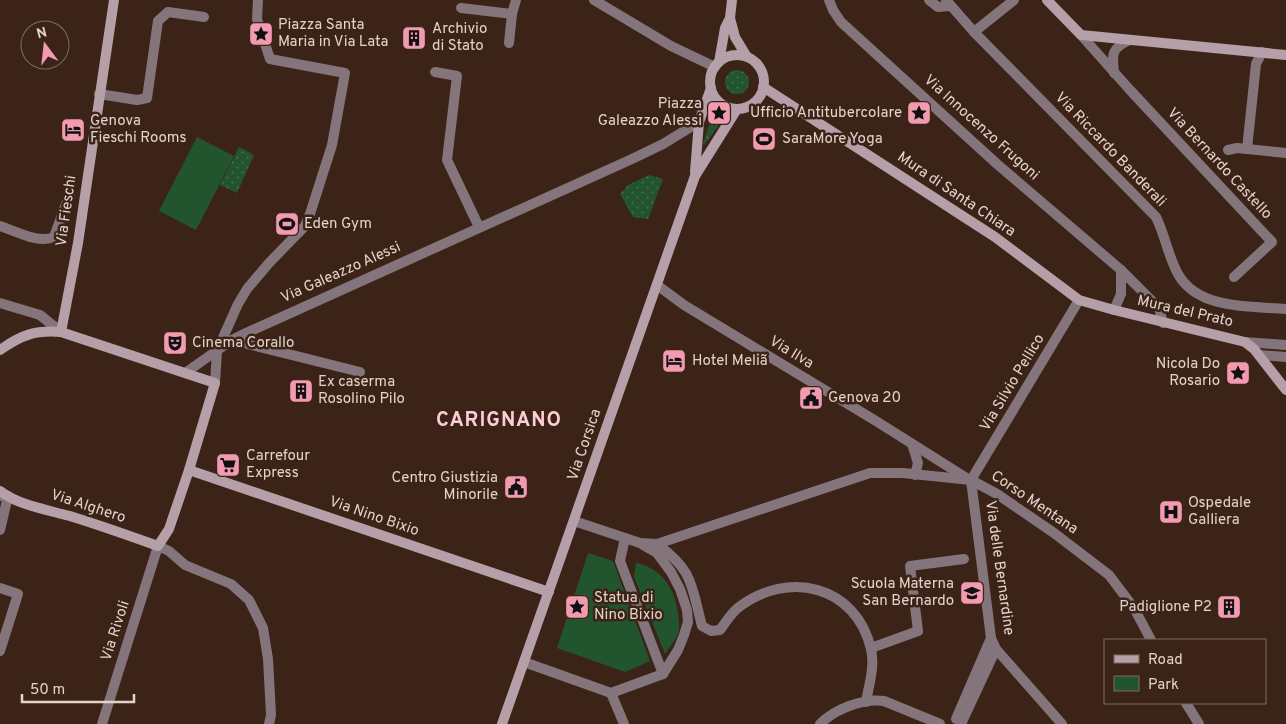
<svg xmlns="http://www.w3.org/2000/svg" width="1286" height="724" viewBox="0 0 1286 724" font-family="Overpass,sans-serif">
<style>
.grass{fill:url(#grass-dots)}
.park{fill:#22542e}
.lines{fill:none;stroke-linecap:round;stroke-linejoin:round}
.street{stroke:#83757b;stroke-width:10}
.secondary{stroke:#b59fa8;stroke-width:10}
.labels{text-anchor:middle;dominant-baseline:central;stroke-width:5;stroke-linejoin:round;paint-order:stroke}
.poi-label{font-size:15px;fill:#e3d3cb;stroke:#3b2417;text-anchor:start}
.street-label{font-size:15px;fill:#e3d3cb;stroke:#3b2417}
.district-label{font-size:20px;font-weight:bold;letter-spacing:1px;fill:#ffcbd6;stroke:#3b2417}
</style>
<defs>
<pattern id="grass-dots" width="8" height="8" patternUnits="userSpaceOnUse" patternTransform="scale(1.25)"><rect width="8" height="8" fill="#22542e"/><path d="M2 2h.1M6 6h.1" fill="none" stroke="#426c4b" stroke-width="1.8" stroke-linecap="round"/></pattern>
</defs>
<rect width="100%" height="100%" fill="#3b2417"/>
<g class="grass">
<circle cx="737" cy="82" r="12"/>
<path d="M714,110l10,8 -20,27 -1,-1z"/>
<path d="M239,147l15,8 -17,38 -17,-8z"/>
<path d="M649,175l14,4 -15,40 -15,-2 -13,-23 8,-9z"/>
</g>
<g class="park">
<path d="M197,137l37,19 -38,74 -37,-19z"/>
<path d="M588,553l25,8 37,100 -25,11 -68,-24z"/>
<path d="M636,563c26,5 39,26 42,51 1,6 2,14 0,20 -3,7 -9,13 -13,20l-31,-77z"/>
</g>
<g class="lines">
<g class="street">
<path d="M594,0l77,46 44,21"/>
<path d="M829,0l4,10 8,12 156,142 124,106 38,38 4,15"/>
<path d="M929,0l9,7 12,-1"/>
<path d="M946,0l28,32"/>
<path d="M1014,0l-40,32 182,185c9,18 12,39 22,57 20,36 73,32 108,35"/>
<path d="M461,8l51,6 4,-14"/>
<path d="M1081,35l49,55 142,152 -38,35"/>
<path d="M509,43l3,-29"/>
<path d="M435,72l22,4 -10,84 32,67"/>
<path d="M1114,73c-2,-19 -3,-25 16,-33"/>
<path d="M99,94l38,6 10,-2 11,-77 10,-9 36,5"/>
<path d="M1247,149l9,-85 6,-12"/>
<path d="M1228,150l9,-2 49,5"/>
<path d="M0,226c16,5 38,18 54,11l16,-44"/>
<path d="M657,285l27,20 192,116 92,58"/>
<path d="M0,303l40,12 21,17"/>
<path d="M1114,310l7,-16v-24"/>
<path d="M232,340l128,32"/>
<path d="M1245,342l41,3"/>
<path d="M1259,355l27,2"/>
<path d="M185,373l47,-33 14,-7 386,-174 31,-15 36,-22"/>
<path d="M215,383l2,-32 21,-47 9,-15 22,-26 36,-37 5,-12 22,-69 13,-72 -75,-14 -13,-40 1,-19"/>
<path d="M912,444l6,19 -3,12"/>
<path d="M971,480l20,158 5,11 66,75"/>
<path d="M971,480l108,-180"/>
<path d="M574,521l66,22 17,1 213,-71h33l68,7 26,14 57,39 55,42 25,33 17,32"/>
<path d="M0,530l8,-34h-7"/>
<path d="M625,538l-5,23 43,113"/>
<path d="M657,544c37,27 34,41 45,82l9,5 9,-1c6,-8 11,-17 19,-23 49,-37 117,-22 132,42 4,18 -2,35 -5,53"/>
<path d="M0,588l18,6 -18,57"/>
<path d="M871,648l47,-17 -8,-65 54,-7"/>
<path d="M524,662l87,31 52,-19 15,-24 6,-15 4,-13 -1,-12 -7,-21 -9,-17 -14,-19 -14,-8"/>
<path d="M611,693l13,31"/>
<path d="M1186,703l13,21"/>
<path d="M956,719l35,-81"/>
<path d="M102,724l56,-178 11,5 16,14 46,19 18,16 14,28 5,31 3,56 -2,9"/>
<path d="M820,724c15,-15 43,-26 64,-23l56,23"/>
<path d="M961,724l35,-75"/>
</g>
<g class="secondary">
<path d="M1047,0l34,35 205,20"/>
<path d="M730,18l5,19 12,20"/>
<circle cx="737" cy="82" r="27"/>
<path d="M719,62l6,-34 5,-10 2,-18"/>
<path d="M763,87l232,150 84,63 35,10 131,32 9,7 32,41"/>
<path d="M695,172l4,-50 12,-34"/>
<path d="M61,332l17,-89 36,-243"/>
<path d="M0,350c21,-15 35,-20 61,-18l154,51 -26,87 -20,59 -11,17c-28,-10 -56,-20 -85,-29 -24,-7 -53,-11 -73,-26"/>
<path d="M189,470l360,122"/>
<path d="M502,724l193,-548 42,-67"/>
</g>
</g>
<defs>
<symbol id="sight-square" viewBox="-11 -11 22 22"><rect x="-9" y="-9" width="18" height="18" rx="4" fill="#f29aaf" stroke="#3b2417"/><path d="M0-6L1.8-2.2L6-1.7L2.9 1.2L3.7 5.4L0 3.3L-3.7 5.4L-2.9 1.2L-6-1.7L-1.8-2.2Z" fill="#111"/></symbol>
<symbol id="building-square" viewBox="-11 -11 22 22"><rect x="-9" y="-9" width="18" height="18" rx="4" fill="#f29aaf" stroke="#3b2417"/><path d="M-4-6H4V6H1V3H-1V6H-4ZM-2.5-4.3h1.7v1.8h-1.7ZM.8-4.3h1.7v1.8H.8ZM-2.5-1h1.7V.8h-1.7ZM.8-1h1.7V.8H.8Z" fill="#111"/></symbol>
<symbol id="hotel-square" viewBox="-11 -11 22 22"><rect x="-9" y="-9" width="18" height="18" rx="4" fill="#f29aaf" stroke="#3b2417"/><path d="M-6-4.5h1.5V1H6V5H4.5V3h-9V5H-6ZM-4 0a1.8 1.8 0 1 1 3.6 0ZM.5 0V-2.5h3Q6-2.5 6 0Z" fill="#111"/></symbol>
<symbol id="stadium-square" viewBox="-11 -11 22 22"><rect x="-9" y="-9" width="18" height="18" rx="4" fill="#f29aaf" stroke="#3b2417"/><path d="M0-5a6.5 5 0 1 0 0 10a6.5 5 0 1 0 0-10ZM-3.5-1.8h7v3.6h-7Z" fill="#111"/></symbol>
<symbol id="theatre-square" viewBox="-11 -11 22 22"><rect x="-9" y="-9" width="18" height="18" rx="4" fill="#f29aaf" stroke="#3b2417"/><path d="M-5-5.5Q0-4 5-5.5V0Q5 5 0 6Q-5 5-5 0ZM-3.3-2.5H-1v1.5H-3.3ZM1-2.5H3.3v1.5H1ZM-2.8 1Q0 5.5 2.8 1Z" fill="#111"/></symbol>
<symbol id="civic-square" viewBox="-11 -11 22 22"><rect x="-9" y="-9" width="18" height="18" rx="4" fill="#f29aaf" stroke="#3b2417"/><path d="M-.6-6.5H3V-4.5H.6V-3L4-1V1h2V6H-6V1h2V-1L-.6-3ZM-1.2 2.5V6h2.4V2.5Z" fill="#111"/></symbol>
<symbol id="supermarket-square" viewBox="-11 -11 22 22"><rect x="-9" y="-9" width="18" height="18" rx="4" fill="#f29aaf" stroke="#3b2417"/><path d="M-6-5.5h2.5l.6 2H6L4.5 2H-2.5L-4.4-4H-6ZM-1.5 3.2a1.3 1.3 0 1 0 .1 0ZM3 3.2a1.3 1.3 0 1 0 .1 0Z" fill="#111"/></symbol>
<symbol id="hospital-square" viewBox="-11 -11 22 22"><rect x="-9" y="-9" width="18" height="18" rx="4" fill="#f29aaf" stroke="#3b2417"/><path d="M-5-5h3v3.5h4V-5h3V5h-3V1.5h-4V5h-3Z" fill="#111"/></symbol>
<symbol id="school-square" viewBox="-11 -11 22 22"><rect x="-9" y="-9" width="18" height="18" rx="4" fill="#f29aaf" stroke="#3b2417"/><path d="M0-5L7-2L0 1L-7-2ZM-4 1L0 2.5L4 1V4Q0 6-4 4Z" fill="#111"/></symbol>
</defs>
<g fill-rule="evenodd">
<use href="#sight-square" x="247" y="20" width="28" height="28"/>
<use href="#building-square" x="400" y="24" width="28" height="28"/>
<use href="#sight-square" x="705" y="99" width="28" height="28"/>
<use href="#sight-square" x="905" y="99" width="28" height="28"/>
<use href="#hotel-square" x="59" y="116" width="28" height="28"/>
<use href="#stadium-square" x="750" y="125" width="28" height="28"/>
<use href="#stadium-square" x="273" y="210" width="28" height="28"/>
<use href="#theatre-square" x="161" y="329" width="28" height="28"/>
<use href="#hotel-square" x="660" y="347" width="28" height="28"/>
<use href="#sight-square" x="1224" y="359" width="28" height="28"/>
<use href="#building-square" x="287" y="377" width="28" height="28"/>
<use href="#civic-square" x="797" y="384" width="28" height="28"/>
<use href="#supermarket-square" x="214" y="451" width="28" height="28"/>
<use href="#civic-square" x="502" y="473" width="28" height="28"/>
<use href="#hospital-square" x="1157" y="498" width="28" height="28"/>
<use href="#school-square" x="958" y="579" width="28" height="28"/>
<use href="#sight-square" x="563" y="593" width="28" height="28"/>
<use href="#building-square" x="1215" y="593" width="28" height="28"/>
</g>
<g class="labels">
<g class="poi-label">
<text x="278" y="25">Piazza Santa<tspan x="278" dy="17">Maria in Via Lata</tspan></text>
<text x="432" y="29">Archivio<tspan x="432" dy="17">di Stato</tspan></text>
<text x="702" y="104" text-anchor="end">Piazza<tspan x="702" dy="17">Galeazzo Alessi</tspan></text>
<text x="902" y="113" text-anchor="end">Ufficio Antitubercolare</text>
<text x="90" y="121">Genova<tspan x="90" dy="17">Fieschi Rooms</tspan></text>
<text x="782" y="139">SaraMore Yoga</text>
<text x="304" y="224">Eden Gym</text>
<text x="192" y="343">Cinema Corallo</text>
<text x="692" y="361">Hotel Meliã</text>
<text x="1220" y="364" text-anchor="end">Nicola Do<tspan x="1220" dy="17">Rosario</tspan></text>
<text x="318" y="382">Ex caserma<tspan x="318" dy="17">Rosolino Pilo</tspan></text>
<text x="828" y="398">Genova 20</text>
<text x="246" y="456">Carrefour<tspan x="246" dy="17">Express</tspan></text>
<text x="498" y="478" text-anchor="end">Centro Giustizia<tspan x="498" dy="17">Minorile</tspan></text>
<text x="1188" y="503">Ospedale<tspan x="1188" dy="17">Galliera</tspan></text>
<text x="954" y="584" text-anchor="end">Scuola Materna<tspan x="954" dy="17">San Bernardo</tspan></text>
<text x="594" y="598">Statua di<tspan x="594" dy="17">Nino Bixio</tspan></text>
<text x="1212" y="607" text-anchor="end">Padiglione P2</text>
</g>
<g class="street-label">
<text transform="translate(981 128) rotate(42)">Via Innocenzo Frugoni</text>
<text transform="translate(1110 150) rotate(46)">Via Riccardo Banderali</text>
<text transform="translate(1219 164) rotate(47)">Via Bernardo Castello</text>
<text transform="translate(956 195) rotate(34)">Mura di Santa Chiara</text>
<text transform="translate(67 211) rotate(-82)">Via Fieschi</text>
<text transform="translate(341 273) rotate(-24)">Via Galeazzo Alessi</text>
<text transform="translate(1185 312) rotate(13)">Mura del Prato</text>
<text transform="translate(791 353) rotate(31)">Via Ilva</text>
<text transform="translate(1013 383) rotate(-59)">Via Silvio Pellico</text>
<text transform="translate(585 445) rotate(-71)">Via Corsica</text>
<text transform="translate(1034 503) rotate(34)">Corso Mentana</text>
<text transform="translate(88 507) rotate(18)">Via Alghero</text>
<text transform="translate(374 517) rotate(19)">Via Nino Bixio</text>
<text transform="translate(999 568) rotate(82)">Via delle Bernardine</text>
<text transform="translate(116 631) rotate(-72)">Via Rivoli</text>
</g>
<g class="district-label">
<text x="499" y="421">CARIGNANO</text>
</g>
</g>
<rect x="1104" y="639" width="162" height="65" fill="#3b2417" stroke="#7e6a5f"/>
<rect x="1114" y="655" width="25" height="8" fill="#b59fa8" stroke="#7e6a5f"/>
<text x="1148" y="664" font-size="15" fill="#e3d3cb">Road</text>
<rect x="1114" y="676" width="25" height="15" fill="#22542e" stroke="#7e6a5f"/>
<text x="1148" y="689" font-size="15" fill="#e3d3cb">Park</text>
<g transform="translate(45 45) rotate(345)"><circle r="24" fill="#3b2417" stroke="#7e6a5f"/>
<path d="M0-4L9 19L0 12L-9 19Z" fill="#f29aaf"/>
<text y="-8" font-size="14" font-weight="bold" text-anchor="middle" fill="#e3d3cb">N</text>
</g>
<path d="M22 694v8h112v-8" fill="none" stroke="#e3d3cb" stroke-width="2.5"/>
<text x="30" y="694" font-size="15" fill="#e3d3cb" stroke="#3b2417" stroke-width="4" paint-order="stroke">50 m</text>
</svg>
